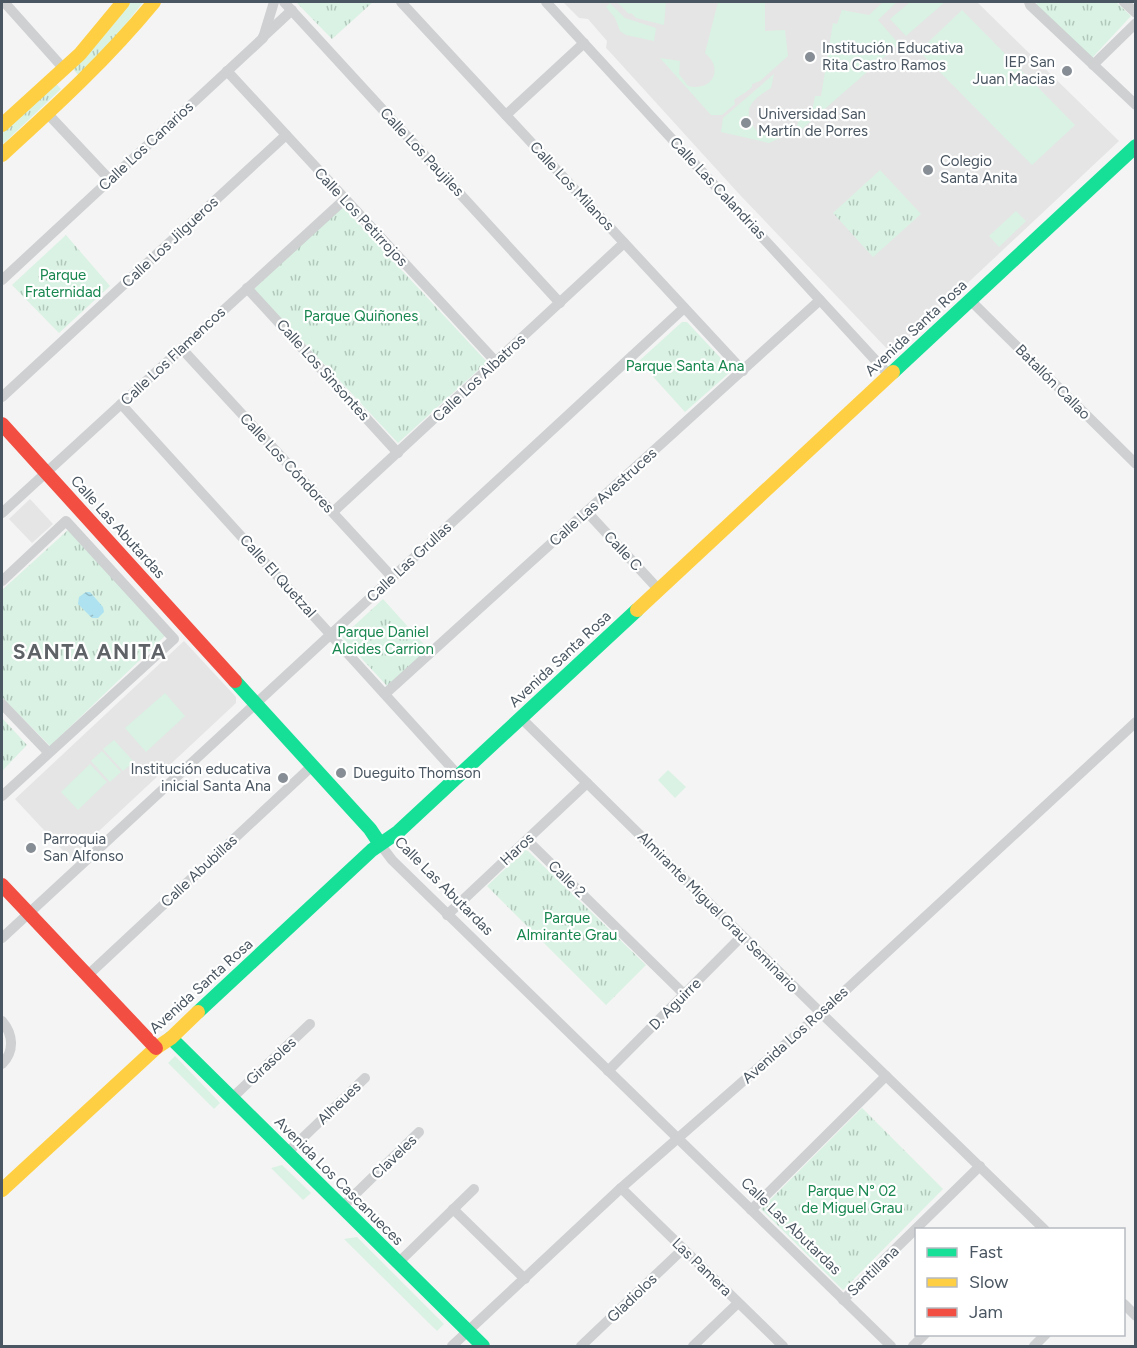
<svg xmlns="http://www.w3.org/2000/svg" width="1137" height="1348" viewBox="0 0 1137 1348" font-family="Figtree,sans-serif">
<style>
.education{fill:#e6e5e6}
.green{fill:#d9f2e3}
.park{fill:url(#park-tufts)}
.water{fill:url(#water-ripples)}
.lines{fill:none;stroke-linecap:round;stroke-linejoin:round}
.street{stroke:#ced0d2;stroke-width:10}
.fast{stroke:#16e098;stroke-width:14}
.slow{stroke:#ffcf43;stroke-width:14}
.jam{stroke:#f24e42;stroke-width:14}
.poi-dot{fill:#868d94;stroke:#fff;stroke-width:2}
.labels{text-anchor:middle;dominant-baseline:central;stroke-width:4.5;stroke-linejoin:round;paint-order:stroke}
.poi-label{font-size:15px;fill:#4a5661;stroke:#fff;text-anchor:start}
.street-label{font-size:15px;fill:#4a5661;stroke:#fff}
.park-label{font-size:15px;fill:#17864f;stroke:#fff}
.district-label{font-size:21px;font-weight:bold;letter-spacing:1.5px;fill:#5f6368;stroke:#fff}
</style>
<defs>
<pattern id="park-tufts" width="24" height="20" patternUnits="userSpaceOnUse" patternTransform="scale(1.5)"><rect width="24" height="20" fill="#d9f2e3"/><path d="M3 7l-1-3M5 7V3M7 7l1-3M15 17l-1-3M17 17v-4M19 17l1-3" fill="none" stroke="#b2c7bb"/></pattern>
<pattern id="water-ripples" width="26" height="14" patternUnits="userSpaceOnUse" patternTransform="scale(1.5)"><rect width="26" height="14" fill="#aee2f0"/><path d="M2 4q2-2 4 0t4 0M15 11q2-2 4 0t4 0" fill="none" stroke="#90bac6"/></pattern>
</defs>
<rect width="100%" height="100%" fill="#f4f4f4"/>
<g class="education">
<path d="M563,2h414l142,139 -227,213 -152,-159 -131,-144 -3,-3 1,-7 -19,-22 -9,-1z"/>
<path d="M30,499l23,25 -21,19 -23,-24z"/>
<path d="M184,641l52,56v6l-166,155 -55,-59z"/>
</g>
<g class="green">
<path d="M617,2h49l-2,23 -28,-7 -5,-5 -2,1z"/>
<path d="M718,2h47v29l20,-1 3,26 -28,25 -8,3v3c-6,6 -12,8 -18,13l1,4 -13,11h-11l-51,-57 20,3 -1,13 9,12c23,6 37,-16 17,-33z"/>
<path d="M883,2h14l-19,18 21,24 -105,92 8,-27 10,2 3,-15h6l12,-73 4,1 5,-14 27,5z"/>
<path d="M910,2h35l-39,34 -16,-17z"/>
<path d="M610,3l15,15 31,10 -2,13 -28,-6 -6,-4 -5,-13 -9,-11z"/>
<path d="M962,10l113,115 -43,40 -113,-114z"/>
<path d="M774,74l-3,14c-22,13 -31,24 -12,46l21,4 -11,5 -48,-11 2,-14z"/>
<path d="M1016,211l10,10 -27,26 -10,-11z"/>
<path d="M165,693l20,23 -39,36 -21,-24z"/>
<path d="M114,740l20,22 -11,9 -20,-22z"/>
<path d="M102,751l19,21 -11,10 -19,-21z"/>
<path d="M90,764l17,18 -29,28 -17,-18z"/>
<path d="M668,770l18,17 -11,11 -17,-18z"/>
<path d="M175,1056l45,47 -6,6 -46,-46z"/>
<path d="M282,1165l29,28 -8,7 -32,-32z"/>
<path d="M357,1237l87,87 -7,7 -93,-92z"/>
</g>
<g class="park">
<path d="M130,2h13l-24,31 -40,43 -6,-7 39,-43z"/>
<path d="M296,2h77l-41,37z"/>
<path d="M1037,2h79l15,14 -39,42 -56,-50z"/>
<path d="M55,83l6,6 -59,56v-13z"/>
<path d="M880,170l41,44 -48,43 -40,-44z"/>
<path d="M342,206l145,156 -89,81 -144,-154z"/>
<path d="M66,235l44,51 -51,47 -47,-48z"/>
<path d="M682,322h5l42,45v6l-44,39 -46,-51z"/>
<path d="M68,530l97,106 -115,110 -48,-49v-107z"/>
<path d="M383,599l45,50 -41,37 -45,-49z"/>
<path d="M2,718l25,27 -25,26z"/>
<path d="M525,850l3,1 118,114 -40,40 -119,-119z"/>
<path d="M862,1108l81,81 -100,101 -82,-81z"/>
</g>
<path class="water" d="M86,592h4l13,15 1,5 -6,6h-6l-14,-14 1,-7z"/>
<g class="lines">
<g class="street">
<path d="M4,2l60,67"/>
<path d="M284,2l276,301"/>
<path d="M401,2l342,369"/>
<path d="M546,2l343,373"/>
<path d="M1029,2l1,3 106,100"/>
<path d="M1124,2l12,11"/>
<path d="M263,37l29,-27"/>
<path d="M1093,65l43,-42"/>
<path d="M227,71l269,291"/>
<path d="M47,113l63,67"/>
<path d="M506,115l78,-72"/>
<path d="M2,280l261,-242 11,-36"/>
<path d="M247,288l151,165"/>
<path d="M970,300l166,164"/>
<path d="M182,349l210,228"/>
<path d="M2,397l284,-262"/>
<path d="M121,404l338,372"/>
<path d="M333,512l291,-269"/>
<path d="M587,512l72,78"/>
<path d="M2,513l343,-314"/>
<path d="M2,581l64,-60 108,118 -172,157"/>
<path d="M385,694l435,-394"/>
<path d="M2,704l46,48"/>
<path d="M521,718l300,295 224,217"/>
<path d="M527,840l157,154"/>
<path d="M380,844l12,16 499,486"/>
<path d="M447,915l140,-132"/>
<path d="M2,938l682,-630"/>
<path d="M87,976l225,-210"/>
<path d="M2,1021c11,13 13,30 0,43"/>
<path d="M608,1071l134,-135"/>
<path d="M232,1098l78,-74"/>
<path d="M287,1153l78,-75"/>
<path d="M621,1188l162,158"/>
<path d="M342,1207l77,-75"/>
<path d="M453,1209l72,70"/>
<path d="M751,1210l135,-134"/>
<path d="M398,1263l76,-74"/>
<path d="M843,1300l137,-134"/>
<path d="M1124,1304l12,12"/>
<path d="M452,1346l169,-158 200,-175 315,-291"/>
<path d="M581,1346l102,-97"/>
<path d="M693,1346l45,-43"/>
<path d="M913,1346l12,-12"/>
<path d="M1034,1346l12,-12"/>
</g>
<g class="fast">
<path d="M893,372l243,-226"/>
<path d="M235,681l135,148 10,15"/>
<path d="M198,1012l174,-162 26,-18 239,-222"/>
<path d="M171,1038l312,308"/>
</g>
<g class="slow">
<path d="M2,125l78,-71 43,-52"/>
<path d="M2,155c54,-49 106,-97 152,-153"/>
<path d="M637,610l256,-238"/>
<path d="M2,1190l154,-142 15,-10 27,-26"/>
</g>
<g class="jam">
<path d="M2,424l233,257"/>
<path d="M2,885l154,163"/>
</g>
</g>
<g class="poi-dot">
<circle cx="810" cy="57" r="6"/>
<circle cx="1067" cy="71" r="6"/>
<circle cx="746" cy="123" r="6"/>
<circle cx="928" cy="170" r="6"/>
<circle cx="341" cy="773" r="6"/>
<circle cx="283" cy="778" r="6"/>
<circle cx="31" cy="848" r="6"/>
</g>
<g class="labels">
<g class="poi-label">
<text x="822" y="48">Institución Educativa<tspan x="822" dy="17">Rita Castro Ramos</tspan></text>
<text x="1055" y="62" text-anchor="end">IEP San<tspan x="1055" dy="17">Juan Macias</tspan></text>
<text x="758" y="114">Universidad San<tspan x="758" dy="17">Martín de Porres</tspan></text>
<text x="940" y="161">Colegio<tspan x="940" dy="17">Santa Anita</tspan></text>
<text x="271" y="769" text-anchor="end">Institución educativa<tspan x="271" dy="17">inicial Santa Ana</tspan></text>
<text x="353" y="773">Dueguito Thomson</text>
<text x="43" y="839">Parroquia<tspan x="43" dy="17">San Alfonso</tspan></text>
</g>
<g class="street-label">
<text transform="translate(146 146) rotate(-43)">Calle Los Canarios</text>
<text transform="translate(422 152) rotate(47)">Calle Los Paujiles</text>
<text transform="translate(572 186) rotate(47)">Calle Los Milanos</text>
<text transform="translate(718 188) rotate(47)">Calle Las Calandrias</text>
<text transform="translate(361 217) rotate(47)">Calle Los Petirrojos</text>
<text transform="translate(170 242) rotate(-43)">Calle Los Jilgueros</text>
<text transform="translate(916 328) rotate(-43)">Avenida Santa Rosa</text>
<text transform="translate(173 356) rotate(-43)">Calle Los Flamencos</text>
<text transform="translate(323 370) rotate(48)">Calle Los Sinsontes</text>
<text transform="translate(479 378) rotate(-43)">Calle Los Albatros</text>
<text transform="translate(1053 382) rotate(45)">Batallón Callao</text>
<text transform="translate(287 463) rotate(47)">Calle Los Cóndores</text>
<text transform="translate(603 497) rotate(-42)">Calle Las Avestruces</text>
<text transform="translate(118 527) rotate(48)">Calle Las Abutardas</text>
<text transform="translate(623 551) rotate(47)">Calle C</text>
<text transform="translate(409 562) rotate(-43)">Calle Las Grullas</text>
<text transform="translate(278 576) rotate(48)">Calle El Quetzal</text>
<text transform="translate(560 659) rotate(-43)">Avenida Santa Rosa</text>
<text transform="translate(517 849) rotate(-43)">Haros</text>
<text transform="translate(199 871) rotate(-43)">Calle Abubillas</text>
<text transform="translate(567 879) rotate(44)">Calle 2</text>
<text transform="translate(444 886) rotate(45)">Calle Las Abutardas</text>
<text transform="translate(718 912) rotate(45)">Almirante Miguel Grau Seminario</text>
<text transform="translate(201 986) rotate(-42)">Avenida Santa Rosa</text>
<text transform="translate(675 1004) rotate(-45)">D. Aguirre</text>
<text transform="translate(795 1035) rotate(-42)">Avenida Los Rosales</text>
<text transform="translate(271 1061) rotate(-43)">Girasoles</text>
<text transform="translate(339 1103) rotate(-44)">Alheues</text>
<text transform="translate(394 1157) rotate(-44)">Claveles</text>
<text transform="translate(339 1181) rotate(45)">Avenida Los Cascanueces</text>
<text transform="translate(791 1226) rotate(44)">Calle Las Abutardas</text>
<text transform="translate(702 1267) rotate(44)">Las Pamera</text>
<text transform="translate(873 1271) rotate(-44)">Santillana</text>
<text transform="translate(632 1298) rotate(-44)">Gladiolos</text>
</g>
<g class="park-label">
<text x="63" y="275">Parque<tspan x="63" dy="17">Fraternidad</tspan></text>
<text x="361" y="316">Parque Quiñones</text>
<text x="685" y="366">Parque Santa Ana</text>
<text x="383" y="632">Parque Daniel<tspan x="383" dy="17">Alcides Carrion</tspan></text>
<text x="567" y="918">Parque<tspan x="567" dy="17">Almirante Grau</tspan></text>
<text x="852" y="1191">Parque N° 02<tspan x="852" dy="17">de Miguel Grau</tspan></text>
</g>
<g class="district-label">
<text x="90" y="651">SANTA ANITA</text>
</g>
</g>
<rect width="1137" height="1348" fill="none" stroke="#4a5661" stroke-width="6"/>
<rect x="915" y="1228" width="210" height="108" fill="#ffffff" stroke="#b7bbc0" stroke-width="1.5"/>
<rect x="927" y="1248" width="30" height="9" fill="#16e098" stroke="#b7bbc0" stroke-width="1.5"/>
<text x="969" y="1258" font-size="18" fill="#4a5661">Fast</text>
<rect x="927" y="1278" width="30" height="9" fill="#ffcf43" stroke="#b7bbc0" stroke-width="1.5"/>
<text x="969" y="1288" font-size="18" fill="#4a5661">Slow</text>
<rect x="927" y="1308" width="30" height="9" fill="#f24e42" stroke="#b7bbc0" stroke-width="1.5"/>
<text x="969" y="1318" font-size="18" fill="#4a5661">Jam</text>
</svg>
